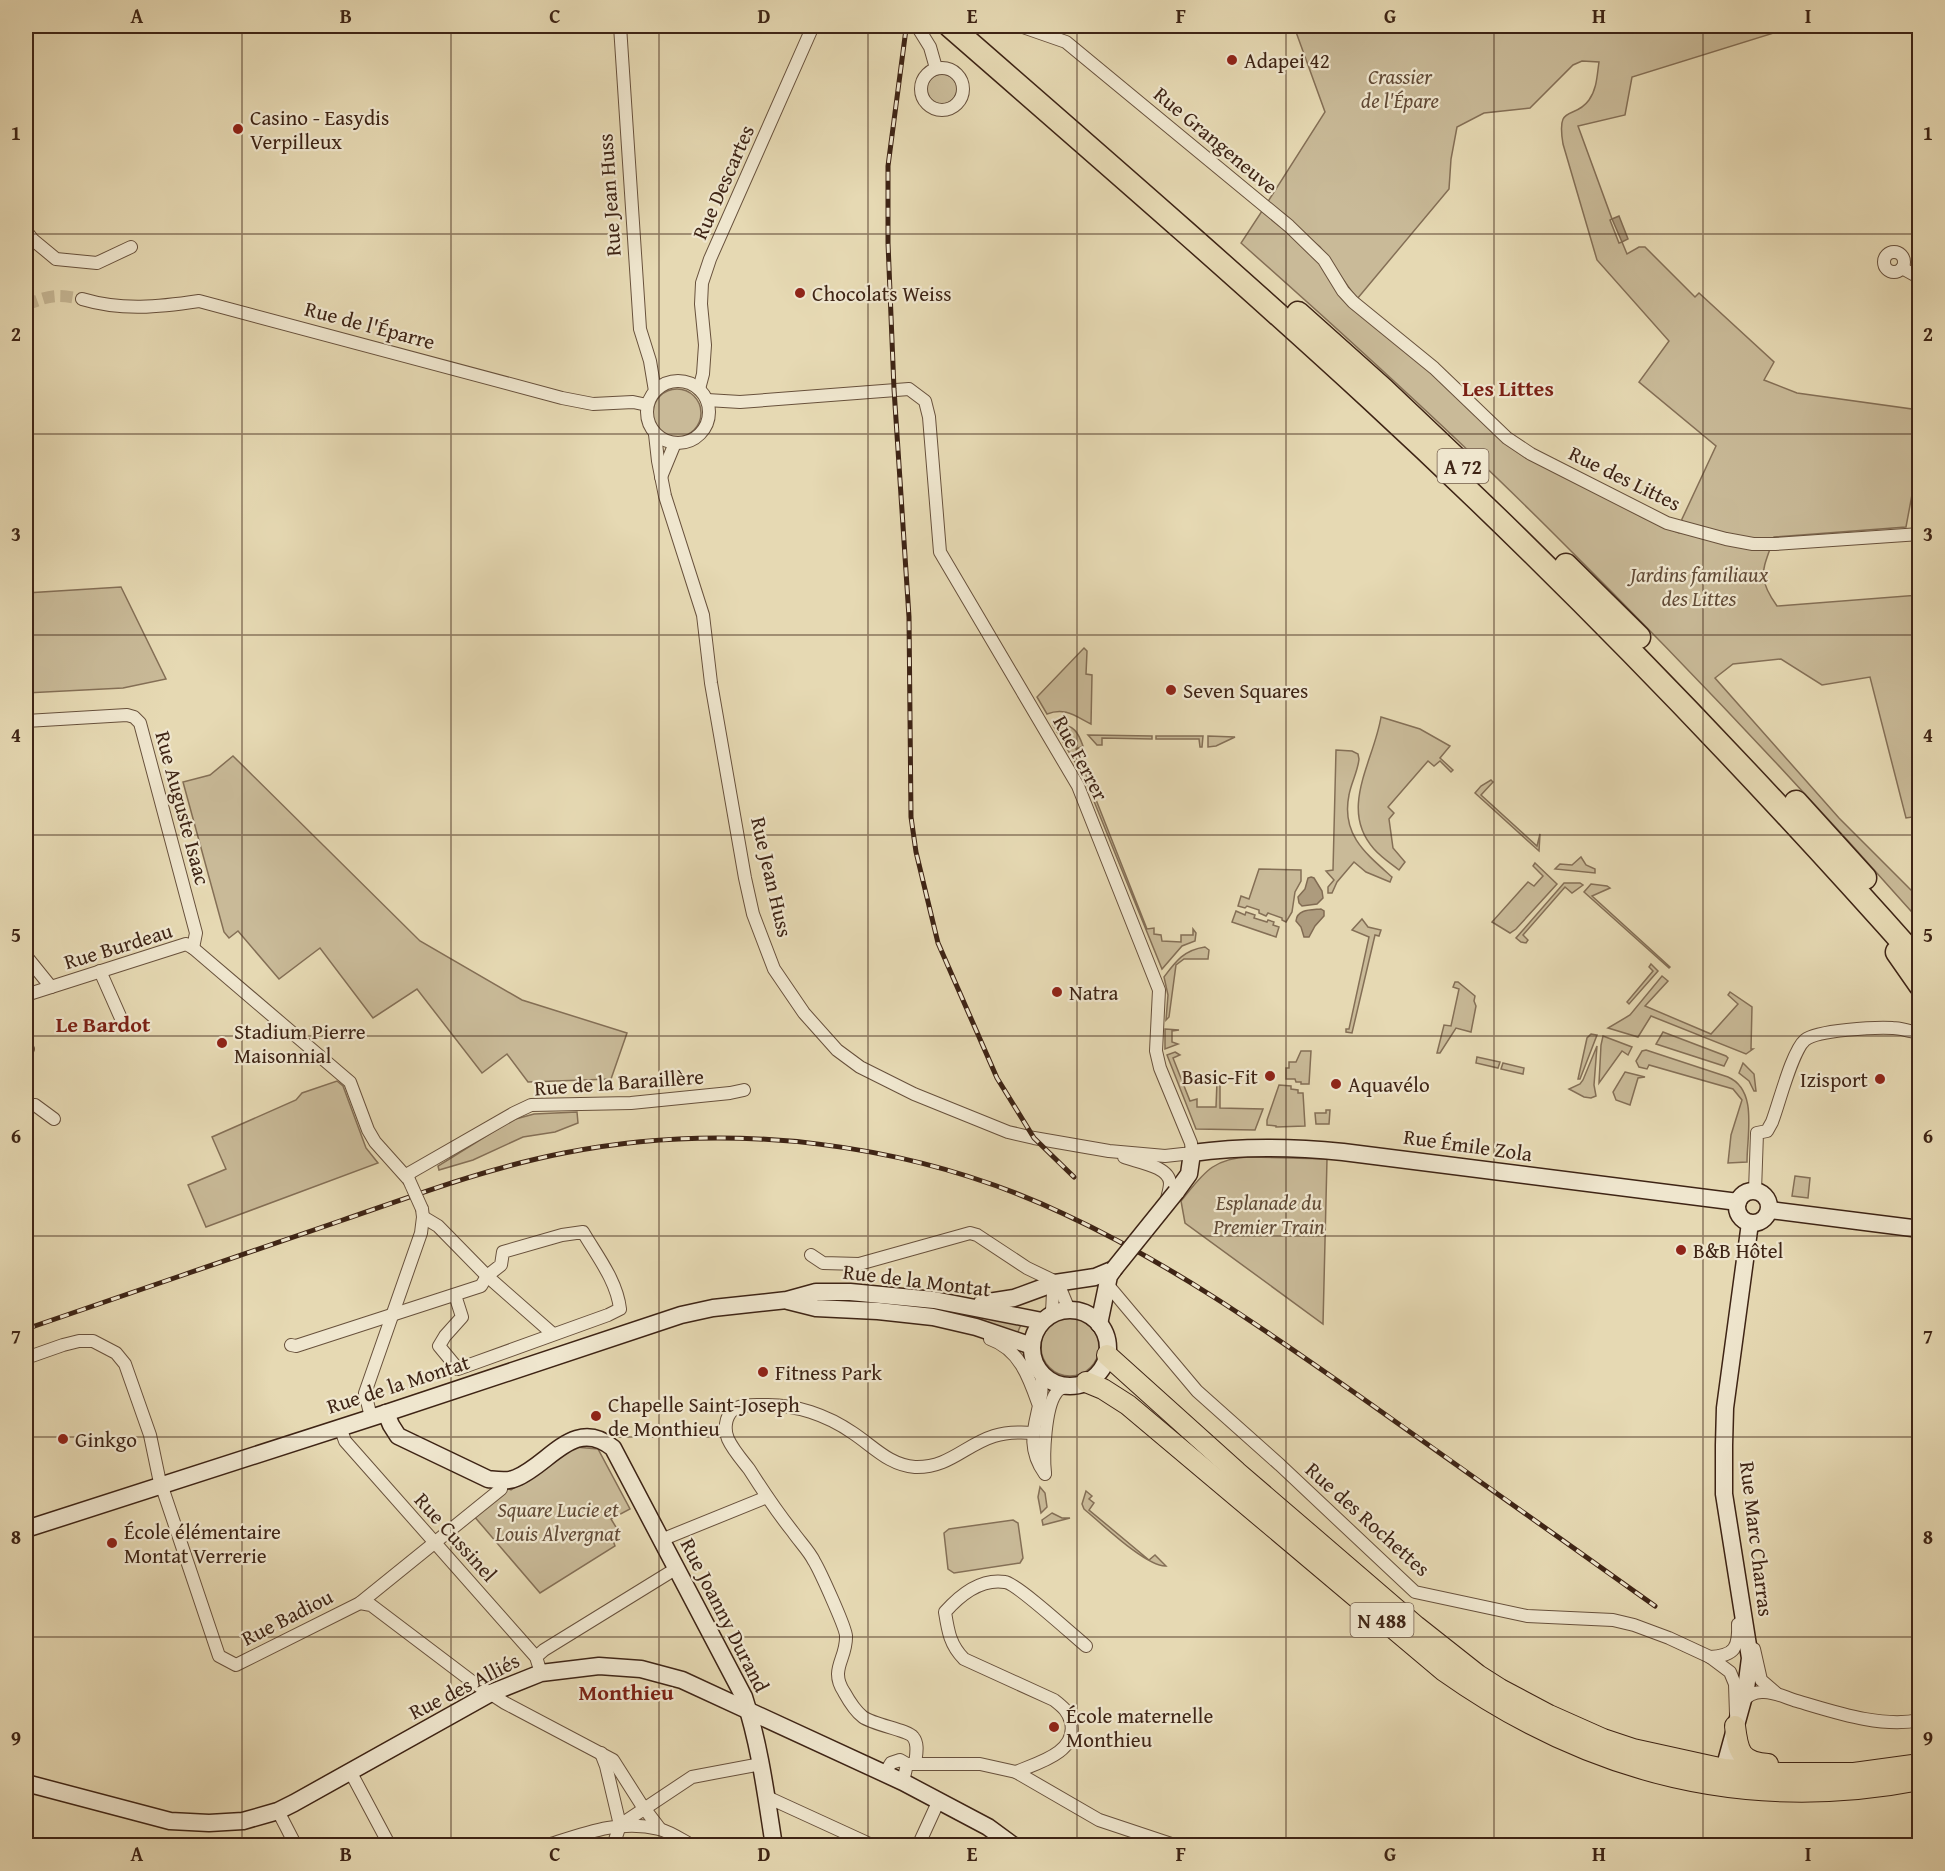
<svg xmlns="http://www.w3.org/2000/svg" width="1945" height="1871" viewBox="0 0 1945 1871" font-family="'Gentium Book Plus',serif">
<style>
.green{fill:#c9ba98;stroke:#846f56;stroke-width:1.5}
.water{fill:#ad9b7d;stroke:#816b53;stroke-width:1.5}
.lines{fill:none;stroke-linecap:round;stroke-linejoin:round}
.street-tunnel{stroke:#c4b593;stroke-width:12;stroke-dasharray:12 6;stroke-linecap:butt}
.street-casing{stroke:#68513c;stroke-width:14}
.secondary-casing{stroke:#3e2415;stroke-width:19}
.primary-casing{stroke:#3e2415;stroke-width:22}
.highway-casing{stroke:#3e2415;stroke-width:25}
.street{stroke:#efe6ce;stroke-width:12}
.secondary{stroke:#efe6ce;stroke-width:16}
.primary{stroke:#e6d9b3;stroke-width:20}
.highway{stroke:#e6d9b3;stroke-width:22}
.rail-casing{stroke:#3e2415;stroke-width:5}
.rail{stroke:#efe6ce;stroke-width:3;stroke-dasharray:9;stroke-linecap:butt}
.street-bridge-casing{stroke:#68513c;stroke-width:14;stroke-linecap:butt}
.secondary-bridge-casing{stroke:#3e2415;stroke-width:19;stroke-linecap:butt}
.street-bridge{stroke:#efe6ce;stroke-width:12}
.secondary-bridge{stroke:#efe6ce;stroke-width:16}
.grid{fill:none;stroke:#3e2415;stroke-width:1.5;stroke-opacity:0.55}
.poi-dot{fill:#8f2418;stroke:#efe6ce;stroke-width:2}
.labels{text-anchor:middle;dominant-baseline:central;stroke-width:4.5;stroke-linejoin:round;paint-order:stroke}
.shield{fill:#efe6ce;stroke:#735e4c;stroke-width:1.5}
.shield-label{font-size:20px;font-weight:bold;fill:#3e2415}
.poi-label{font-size:21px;fill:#3e2415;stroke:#efe6ce;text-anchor:start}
.park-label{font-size:21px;font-style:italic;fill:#614a36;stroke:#efe6ce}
.street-label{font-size:21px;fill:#3e2415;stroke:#efe6ce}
.neighbourhood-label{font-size:22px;font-weight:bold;fill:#7a1f14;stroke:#efe6ce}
.neatline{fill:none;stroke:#3e2415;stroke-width:2}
.grid-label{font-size:20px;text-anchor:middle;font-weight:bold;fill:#3e2415}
</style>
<rect width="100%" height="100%" fill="#e6d9b3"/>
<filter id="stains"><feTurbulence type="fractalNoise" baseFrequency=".00333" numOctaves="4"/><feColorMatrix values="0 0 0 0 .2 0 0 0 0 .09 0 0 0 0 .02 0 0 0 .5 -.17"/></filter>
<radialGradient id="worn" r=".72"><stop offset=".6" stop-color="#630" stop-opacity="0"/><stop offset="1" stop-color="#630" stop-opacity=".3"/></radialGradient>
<g class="green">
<path d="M1297,26h499l-164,51 -7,38 -47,11 34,93 -2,1 9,23 3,-1 5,12 12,-7h6l50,50 4,-4 75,69 -10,18 33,13 122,17v47l-13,70 -132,10c-10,32 -19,38 3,69l142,-11v221l-13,2 -36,-141 -48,8 -41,-26 -48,5 -18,14 124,140 80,80v22c-117,-132 -239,-261 -364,-385 -101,-101 -207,-197 -314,-292l21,-32 17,12 228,222 19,13 37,17 81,43 35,15 3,-14 34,-73 -77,-64 30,-41 -72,-81 -34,-116c-7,-42 11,-23 26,-44 8,-11 8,-25 10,-38l-17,-1 -9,4 -43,43 -46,5 -27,14 -6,32 -2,30 -92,110 -37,-52 -53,-44 58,-91 -29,-80z"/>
<circle cx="942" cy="89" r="15"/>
<circle cx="677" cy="413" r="24"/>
<path d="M121,587l45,92 -43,9 -97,5v-100z"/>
<path d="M1084,648l3,3 -1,23 6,1 -1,49c-16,-8 -26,-17 -44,-10l-10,-17z"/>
<path d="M1381,717l39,12 30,17 -10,12 13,12 -2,2 -11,-11 -6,5 -6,-5 -40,46 6,6 -5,6 4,29 12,14 -6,8c-9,-7 -18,-13 -25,-21 -36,-40 0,-88 7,-132z"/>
<path d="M1058,724c16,1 20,8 25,22l-7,3 71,180 7,-1v6l7,1 1,6 19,1v-7h12v-6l3,4 -1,8 -13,5 -20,23 -77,-190 -32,-54z"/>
<path d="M1088,735l64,1v3l-50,-1v7h-5z"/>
<path d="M1156,736h47l-1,11h-2l-1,-8h-43z"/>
<path d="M1208,736l27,1 -19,9 -8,1z"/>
<path d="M1336,750l16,1 6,3 1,5c-1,12 -8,24 -10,36 -8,39 16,58 43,82l-2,5 -24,-10 -12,-10 -17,20 -5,11h-4v-6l6,-7 -8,-9 7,-1z"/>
<path d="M233,756l187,185 102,59 105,33 -16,46 -83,3 -21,-28 -25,19 -65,-84 -44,29 -53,-70 -41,31 -41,-48 -9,7 -5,-6 -41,-150 27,-7z"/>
<path d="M1491,780l2,2 -12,13 56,51 3,-12 -1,17 -64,-58 6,-7z"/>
<path d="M1581,857l5,8 9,4v4l-40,-4 5,-5 12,1z"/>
<path d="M1535,863l22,21 -41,45 -6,4 -18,-11 36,-40 6,4 9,-10 -10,-10z"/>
<path d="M1259,869l42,1v11l-6,11 -3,20 -6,10 -4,-2v-2l-14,-5 -2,3 -7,-3v-3l-12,-4 -2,2 -7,-2 3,-10 8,3z"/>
<path d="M1564,883h16l3,2 -11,8 -7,-6 -42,48 5,5 -2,3 -5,-1 -5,-4z"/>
<path d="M1591,884l16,2 3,2 -18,8 78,71 -1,1 -85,-76z"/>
<path d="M1236,911l9,4 1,-3 9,3 -1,3 13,4 1,-2 6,2 -1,3 6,2 -3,10 -44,-15z"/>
<path d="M1362,919l6,8 13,3 -2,6 -4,-1 -23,98 -6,-1v-3h3l20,-92 -17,-7z"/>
<path d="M1205,947l4,3 -1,9h-24l-8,6 -7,52 -3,3 2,-25 -4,-18c12,-16 20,-27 41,-30z"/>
<path d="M1651,964l7,7 -29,33 -2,-2 26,-31 -4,-4z"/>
<path d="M1662,976l6,5 -23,25 66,28 27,-30 -10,-9 2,-3 22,15 -1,42h2l-7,5 -95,-38 -13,21 -30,-9 22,-13z"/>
<path d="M1455,982h3l17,14 -1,5 2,5 -5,26 -15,-4 -16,25h-3l7,-28 7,1 8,-37 -6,-2z"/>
<path d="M1165,1029l14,1 -7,1v11l6,2 -13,5z"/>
<path d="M1663,1032l63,24 2,2 -4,8 -68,-22z"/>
<path d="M1591,1034l6,1 -17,44h-2l9,-41z"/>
<path d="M1603,1036l29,11 -4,8 -6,-4 -23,32 2,-38z"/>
<path d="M1597,1046l-3,39 2,11 -5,2 -7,-1 -15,-8 11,-5 3,-4z"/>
<path d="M1646,1050l82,27c30,13 19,57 19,85l-19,1 3,-28 11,-35 -9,-11 -84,-24 -2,4 -8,-2 -3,-6 6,-10z"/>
<path d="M1301,1051h10l-2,33h-8v-2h-5l-1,-3h-9v-11h3v-6h7z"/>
<path d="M1175,1052l5,3 -7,3 17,43 7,-2v8h19l1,-26h3v27l43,1 -8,21 -59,-1 -29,-74z"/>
<path d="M1477,1057l23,5 -2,6 -22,-5z"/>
<path d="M1503,1063l21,5 -1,6 -22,-5z"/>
<path d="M1743,1063l11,11 2,17h-2l-5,-10 -10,-8z"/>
<path d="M1625,1072l20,5 -7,1 -8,27 -14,-5 -3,-8z"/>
<path d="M337,1081l6,5 23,62 12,15 -172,64 -18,-42 38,-16 -14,-32 84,-37 6,-7z"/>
<path d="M1279,1085l12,1v3l7,1v3h5l2,33 -29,1v-1l-9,-1v-5z"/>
<path d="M1326,1110h4l-1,14h-13l-1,-11h11z"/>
<path d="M577,1112l1,11 -23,9 -32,5 -50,23 -34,10 -1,-4 74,-46 22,-6z"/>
<path d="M1250,1157l77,2 -4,165 -138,-101 -4,-22c22,-27 31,-43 69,-44z"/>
<path d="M1795,1176l15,2 -2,20 -16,-2z"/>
<path d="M816,1298l105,6 101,18 -5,12 -199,-31z"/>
<circle cx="1070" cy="1347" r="29"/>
<path d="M575,1447l23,2 32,60 -19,10 8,13 -8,3 4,11 -75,47 -67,-78 33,-27 5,2z"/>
<path d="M1040,1487l5,6 2,14 -6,6 -3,-16z"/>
<path d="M1086,1491l6,5 -3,3 5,4 -5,7 60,50 6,-5 11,11c-20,1 -65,-43 -82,-57l-2,-5z"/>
<path d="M1052,1513l10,5h8l-27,7 -1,-5z"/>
<path d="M1013,1520l5,3 5,35 -3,5 -66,10 -6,-4 -4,-36 5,-4z"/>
</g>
<g class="water">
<path d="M1619,216l9,23 -6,3 -10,-23z"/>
<path d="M1311,877l3,1 8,13 1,7 -6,6 -15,2 -3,-3 -1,-6 7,-8 3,-11z"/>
<path d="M1321,909l3,2v5l-9,10 -6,11h-5l-3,-10 -5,-6c1,-12 15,-11 25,-12z"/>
</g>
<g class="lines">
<path class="street-tunnel" d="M26,305c24,-10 30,-11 56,-6"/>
<defs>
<g id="street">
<path d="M620,26l20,303 10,32 5,30"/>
<path d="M917,26l13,21 6,21"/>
<path d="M1020,26l46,16 223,184 35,34 19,31 10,11 81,66 73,70 24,16 136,69 59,16 27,5h22l145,-10"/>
<circle cx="942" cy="89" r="21"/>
<path d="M26,231l7,9 23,19 41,4 34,-16"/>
<circle cx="1894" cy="262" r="10"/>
<path d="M1902,268l18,10"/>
<path d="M82,299c40,12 77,8 117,2l363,97 31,6 40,-2 14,3"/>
<circle cx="678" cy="412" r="31"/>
<path d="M699,389l4,-15 2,-29 -4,-41 1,-21 8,-24 103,-233"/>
<path d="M655,434l3,27 7,35 38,119 8,68 34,195 8,36 21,55 30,44 33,37 23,17 54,27 94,38 26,6 75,13 56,5 27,-3 -1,-10 -31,-75 -4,-17 3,-61 -81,-204 -138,-234 -11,-135 -4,-16 -16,-12 -169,13 -33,-2"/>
<path d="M661,477l14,-34"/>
<path d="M26,721l101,-6 7,2 6,6 56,210 -3,15"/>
<path d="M26,956l25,31"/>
<path d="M100,971l23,52"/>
<path d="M26,995l160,-51 7,4 157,134 18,48 7,12 34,38"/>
<path d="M26,1052l2,-3"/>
<path d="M26,1106l9,-1 19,14"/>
<path d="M1124,1157c13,5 45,9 46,26 0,7 -3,14 -4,20"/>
<path d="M406,1175l108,-62 17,-8 100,-2 99,-10 14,-3"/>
<path d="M1755,1191l2,-58 10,-2 5,-9c7,-18 20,-71 33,-82 12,-10 71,-13 88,-12 7,0 15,3 23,4"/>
<path d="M423,1217l15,9 49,50 66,58"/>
<path d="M1920,1243v17"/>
<path d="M811,1255l12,8 36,1 111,-31 7,2 50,33 25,12 8,8 9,22"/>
<path d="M1107,1284l90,107 83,74 135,127 112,24 86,4 21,5 35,13 41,19 20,15 5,12 1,30"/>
<path d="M1051,1315c3,-11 0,-21 4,-32"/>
<path d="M990,1339c29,10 39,38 48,64"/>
<path d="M291,1345l5,1 185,-60 6,-10 14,-11 2,-13 59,-17 21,-3c14,24 34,49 37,77l-12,6 -150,54 -19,-23 6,-10 17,-19 -7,-22"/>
<path d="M26,1358l37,-13 16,-4h14l23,12 9,11 25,71 9,43 60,178 17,9 124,-62 141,-114 1,-9"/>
<path d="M1041,1373c6,37 -23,63 4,101"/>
<path d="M371,1417l-6,-24 56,-160 2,-16 -1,-8"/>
<path d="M340,1427l5,14 191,216 5,16"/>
<path d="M1045,1473c-2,-18 0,-65 11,-80 2,-4 7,-5 11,-7"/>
<path d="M661,1540l106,-43"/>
<path d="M360,1603l11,2 103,78 31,20 108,57 28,44 19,25"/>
<path d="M1754,1649l7,31 15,13"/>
<path d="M536,1657l8,-7 133,-82"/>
<path d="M1710,1657c25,-1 29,-10 28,-33"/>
<path d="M1742,1702c5,-6 11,-10 20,-10 12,-1 24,6 35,9 38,11 83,27 123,19"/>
<path d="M601,1753l5,13 14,59"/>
<path d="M908,1764h72l36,8 83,48 78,26"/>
<path d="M915,1764c1,-9 4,-20 -2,-27 -5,-7 -39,-12 -50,-20 -8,-6 -14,-16 -19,-25 -15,-23 3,-33 2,-56 0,-8 -26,-65 -32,-75 -5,-10 -14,-19 -21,-29 -16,-20 -30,-41 -44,-63 -7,-9 -16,-19 -21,-30 -4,-9 -3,-22 5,-29 9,-6 20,-5 31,-5 31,-1 63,10 89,28 21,14 36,32 62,34 34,1 50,-22 79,-31 13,-4 27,-4 40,-3"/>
<path d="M350,1771l40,75"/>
<path d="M1016,1772c21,-9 62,-19 55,-50 -3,-11 -8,-15 -17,-22l-90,-41c-14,-14 -16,-28 -19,-47 15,-17 35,-34 60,-30 11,1 68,53 81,64"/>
<path d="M885,1773l6,-10 9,-3 7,4 -4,18"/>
<path d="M767,1797l107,49"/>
<path d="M278,1811l18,35"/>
<path d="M620,1825l72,-48 69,-13"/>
<path d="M545,1846c38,-12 74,-27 114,-17 12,3 23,11 34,17"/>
<path d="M613,1846l7,-21"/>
<path d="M918,1846l21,-46"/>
</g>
<g id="secondary">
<circle cx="1753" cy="1207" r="16"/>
<path d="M1176,1192l13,-18 3,-21c49,-7 102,-6 151,-1l395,50"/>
<path d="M1770,1210l150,19"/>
<path d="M788,1301l28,7 62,3 55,6 43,10 56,19"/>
<path d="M982,1303l32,-5 41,-15 40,-6 19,-8"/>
<circle cx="1070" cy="1348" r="38"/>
<path d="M1099,1324l10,-48 5,-7"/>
<path d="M386,1413l5,12 7,11 90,43c9,1 20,3 28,-1 33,-13 58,-62 97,-30l131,249c16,49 22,98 30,149"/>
<path d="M26,1529l360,-116 295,-98 32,-7 74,-8 29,-8h34l84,8 108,21"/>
<path d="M1721,1780l25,-91 4,-31 -26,-164v-49l1,-37 25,-185"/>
<path d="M26,1783l144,38 39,2 34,-2 35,-10 16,-8 197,-110 50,-20 58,-7 42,3 41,11 221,102 85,45 26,19"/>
</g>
<g id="primary">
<path d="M1107,1355l130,117 179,154 62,49 22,14 49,26 54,24 30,10 91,20 56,4h74l66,-9"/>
<path d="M1086,1382l17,7 25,16 316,266c144,102 301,143 476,109"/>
<path d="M1735,1726c3,25 5,36 33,38"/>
</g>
<g id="highway">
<path d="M950,26c141,123 283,246 421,373 193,178 375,367 549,563"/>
<path d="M1298,313l85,76 80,76"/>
<path d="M1566,565l73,72"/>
<path d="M1796,802l69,76"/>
<path d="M1897,952l23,33"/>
</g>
</defs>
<use href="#street" class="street-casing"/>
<use href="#secondary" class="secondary-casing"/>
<use href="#primary" class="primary-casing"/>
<use href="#highway" class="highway-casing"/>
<use href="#street" class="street"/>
<use href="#secondary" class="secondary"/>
<use href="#primary" class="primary"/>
<use href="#highway" class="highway"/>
<defs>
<g id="rail">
<path d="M906,29l-18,137v77l6,146 15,228 2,200 5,35 22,91 59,135 37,60 40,39"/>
<path d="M26,1329c105,-36 209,-72 314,-108 73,-25 147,-53 224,-68 165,-33 348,-11 500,61 104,48 197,113 291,179 100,70 200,142 300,213"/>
</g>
</defs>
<use href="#rail" class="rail-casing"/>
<use href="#rail" class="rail"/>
<defs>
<path id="street-bridge" d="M409,1180l13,29"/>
<path id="secondary-bridge" d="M1114,1269l62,-77"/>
</defs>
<use href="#street-bridge" class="street-bridge-casing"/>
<use href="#secondary-bridge" class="secondary-bridge-casing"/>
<use href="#street-bridge" class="street-bridge"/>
<use href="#secondary-bridge" class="secondary-bridge"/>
</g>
<path class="grid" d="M242,26v1820M451,26v1820M659,26v1820M868,26v1820M1077,26v1820M1286,26v1820M1494,26v1820M1703,26v1820M26,234h1894M26,434h1894M26,635h1894M26,835h1894M26,1036h1894M26,1236h1894M26,1437h1894M26,1637h1894"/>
<g class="poi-dot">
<circle cx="1232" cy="60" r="6"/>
<circle cx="238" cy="129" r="6"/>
<circle cx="800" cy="293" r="6"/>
<circle cx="1171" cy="690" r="6"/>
<circle cx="1057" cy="992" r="6"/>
<circle cx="222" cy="1043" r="6"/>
<circle cx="1270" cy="1076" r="6"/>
<circle cx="1880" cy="1079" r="6"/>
<circle cx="1336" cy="1084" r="6"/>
<circle cx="1681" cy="1250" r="6"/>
<circle cx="763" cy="1372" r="6"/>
<circle cx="596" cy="1416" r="6"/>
<circle cx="63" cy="1439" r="6"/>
<circle cx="112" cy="1543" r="6"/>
<circle cx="1054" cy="1727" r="6"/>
</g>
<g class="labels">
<g class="shield">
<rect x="1437.5" y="449" width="51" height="34" rx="4.5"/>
<rect x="1350.5" y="1603" width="63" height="34" rx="4.5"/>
</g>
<g class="shield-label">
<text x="1463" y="466">A 72</text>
<text x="1382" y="1620">N 488</text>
</g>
<g class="poi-label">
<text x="1244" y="60">Adapei 42</text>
<text x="250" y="117">Casino - Easydis<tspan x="250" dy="24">Verpilleux</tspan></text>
<text x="812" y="293">Chocolats Weiss</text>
<text x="1183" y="690">Seven Squares</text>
<text x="1069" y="992">Natra</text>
<text x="234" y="1031">Stadium Pierre<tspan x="234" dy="24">Maisonnial</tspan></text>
<text x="1258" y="1076" text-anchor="end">Basic-Fit</text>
<text x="1868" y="1079" text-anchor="end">Izisport</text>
<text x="1348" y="1084">Aquavélo</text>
<text x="1693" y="1250">B&amp;B Hôtel</text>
<text x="775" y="1372">Fitness Park</text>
<text x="608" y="1404">Chapelle Saint-Joseph<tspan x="608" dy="24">de Monthieu</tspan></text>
<text x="75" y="1439">Ginkgo</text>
<text x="124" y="1531">École élémentaire<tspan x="124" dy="24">Montat Verrerie</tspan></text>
<text x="1066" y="1715">École maternelle<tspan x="1066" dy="24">Monthieu</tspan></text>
</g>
<g class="park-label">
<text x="1400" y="76">Crassier<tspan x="1400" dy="24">de l'Épare</tspan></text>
<text x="1699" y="574">Jardins familiaux<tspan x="1699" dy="24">des Littes</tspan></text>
<text x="1269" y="1202">Esplanade du<tspan x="1269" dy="24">Premier Train</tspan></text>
<text x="558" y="1509">Square Lucie et<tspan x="558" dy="24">Louis Alvergnat</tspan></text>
</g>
<g class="street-label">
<text transform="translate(1216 140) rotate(40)">Rue Grangeneuve</text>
<text transform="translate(723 182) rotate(-66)">Rue Descartes</text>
<text transform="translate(609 195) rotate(-94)">Rue Jean Huss</text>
<text transform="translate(370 325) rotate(15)">Rue de l'Éparre</text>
<text transform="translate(1625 478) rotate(26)">Rue des Littes</text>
<text transform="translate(1081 758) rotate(62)">Rue Ferrer</text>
<text transform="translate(183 808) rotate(75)">Rue Auguste Isaac</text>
<text transform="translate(772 877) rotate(77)">Rue Jean Huss</text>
<text transform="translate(118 946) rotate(-17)">Rue Burdeau</text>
<text transform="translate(619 1082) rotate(-4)">Rue de la Baraillère</text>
<text transform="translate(1468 1145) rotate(8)">Rue Émile Zola</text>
<text transform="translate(917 1280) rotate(7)">Rue de la Montat</text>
<text transform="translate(398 1384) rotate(-18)">Rue de la Montat</text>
<text transform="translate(1368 1519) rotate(42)">Rue des Rochettes</text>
<text transform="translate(456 1537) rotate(48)">Rue Cussinel</text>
<text transform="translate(1757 1539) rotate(83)">Rue Marc Charras</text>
<text transform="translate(725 1615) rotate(63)">Rue Joanny Durand</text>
<text transform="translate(287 1617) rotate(-27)">Rue Badiou</text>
<text transform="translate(464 1686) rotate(-27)">Rue des Alliés</text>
</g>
<g class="neighbourhood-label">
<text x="1508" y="388">Les Littes</text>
<text x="103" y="1024">Le Bardot</text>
<text x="626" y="1692">Monthieu</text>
</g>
</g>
<rect width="1945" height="1871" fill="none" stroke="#e6d9b3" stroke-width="66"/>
<rect x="33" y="33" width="1879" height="1805" class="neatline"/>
<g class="grid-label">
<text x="137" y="23">A</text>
<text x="346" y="23">B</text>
<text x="555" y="23">C</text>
<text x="764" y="23">D</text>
<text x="972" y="23">E</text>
<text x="1181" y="23">F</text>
<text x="1390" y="23">G</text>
<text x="1599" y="23">H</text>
<text x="1808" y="23">I</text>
<text x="16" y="140">1</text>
<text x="1928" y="140">1</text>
<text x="16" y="341">2</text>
<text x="1928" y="341">2</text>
<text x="16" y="541">3</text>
<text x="1928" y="541">3</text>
<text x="16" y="742">4</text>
<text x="1928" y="742">4</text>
<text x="16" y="942">5</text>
<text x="1928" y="942">5</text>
<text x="16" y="1143">6</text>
<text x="1928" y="1143">6</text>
<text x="16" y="1343">7</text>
<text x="1928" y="1343">7</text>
<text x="16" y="1544">8</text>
<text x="1928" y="1544">8</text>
<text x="16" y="1745">9</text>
<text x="1928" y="1745">9</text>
<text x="137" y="1861">A</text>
<text x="346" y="1861">B</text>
<text x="555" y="1861">C</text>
<text x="764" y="1861">D</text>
<text x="972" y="1861">E</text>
<text x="1181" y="1861">F</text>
<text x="1390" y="1861">G</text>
<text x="1599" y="1861">H</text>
<text x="1808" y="1861">I</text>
</g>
<rect width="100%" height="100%" filter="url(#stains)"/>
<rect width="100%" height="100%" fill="url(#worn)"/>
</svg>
